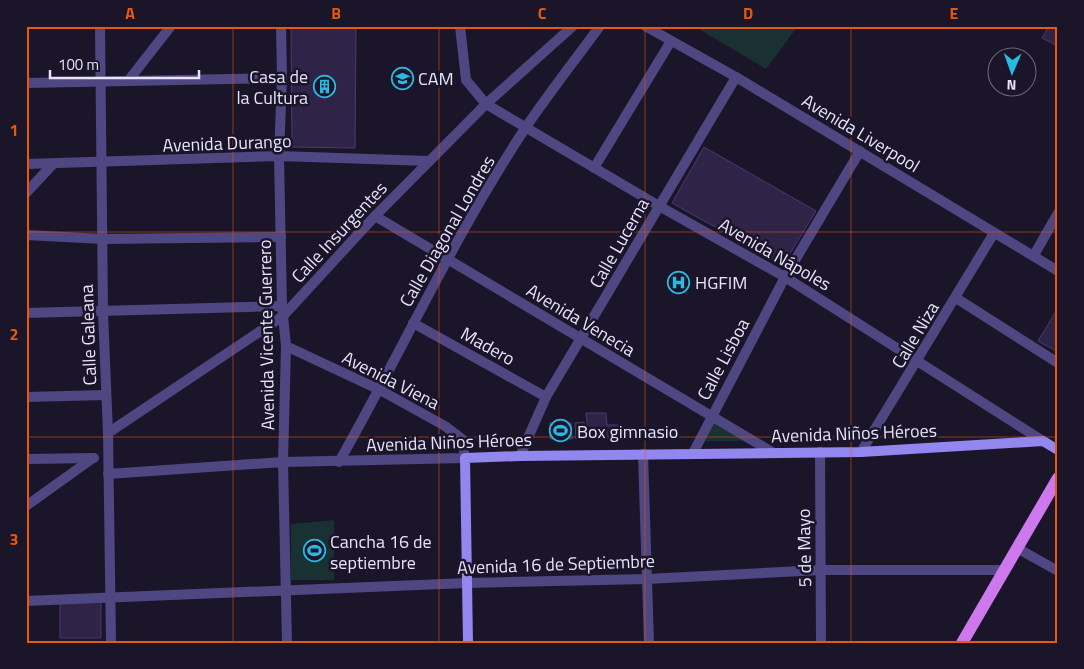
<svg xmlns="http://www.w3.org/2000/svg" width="1084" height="669" viewBox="0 0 1084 669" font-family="'Titillium Web',sans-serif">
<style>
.green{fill:#193133}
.building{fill:#2f2448;stroke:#4a3971}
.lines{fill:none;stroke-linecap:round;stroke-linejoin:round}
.street{stroke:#4f4782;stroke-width:10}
.secondary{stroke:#9386ee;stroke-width:10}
.primary{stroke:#cd78ec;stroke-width:12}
.grid{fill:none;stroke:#e8590c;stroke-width:1;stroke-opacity:0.55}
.labels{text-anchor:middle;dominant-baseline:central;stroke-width:5;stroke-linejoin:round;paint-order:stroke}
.poi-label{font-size:18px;fill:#e8e2fb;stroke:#1b152a;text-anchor:start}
.street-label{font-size:18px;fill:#e8e2fb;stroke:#1b152a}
.neatline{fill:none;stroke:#e8590c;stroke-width:2}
.grid-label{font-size:16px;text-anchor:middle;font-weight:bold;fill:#e8590c}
</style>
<rect width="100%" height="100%" fill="#1b152a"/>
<g class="green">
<path d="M694,26h104l-32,43z"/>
<path d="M714,421l34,20h-43z"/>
<path d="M334,520v60h-43v-56z"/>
</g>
<g class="building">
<path d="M291,26h65l-1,122 -63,-1z"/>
<path d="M1049,26h9v20l-16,-8z"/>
<path d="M704,147l112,64 -33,54 -111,-62z"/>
<path d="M1058,308v44l-20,-11z"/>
<path d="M586,413h20l1,12h13v13l-31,1z"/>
<path d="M584,422l2,16 -10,1 -1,-16z"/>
<path d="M550,423h21l1,16h-22z"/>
<path d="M101,602v36h-41v-35z"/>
</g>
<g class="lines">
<g class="street">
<path d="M100,26l3,286 5,121 3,210"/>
<path d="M281,26l1,52 -3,78 3,150 4,40 -3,116 4,181"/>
<path d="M460,26l6,54 20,24 173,102 126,71 258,164"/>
<path d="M645,26l91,51 322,194"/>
<path d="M128,81l43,-55"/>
<path d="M26,83l256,-5"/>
<path d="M26,164l253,-8 150,5"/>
<path d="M594,168l77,-127"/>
<path d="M26,193l27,-29"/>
<path d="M375,216l397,236"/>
<path d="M26,235l77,4 178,-2"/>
<path d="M1034,255l24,-42"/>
<path d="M956,298l102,65"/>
<path d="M26,313l256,-7"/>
<path d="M413,323l133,74"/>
<path d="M26,397l80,-2"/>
<path d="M108,433l175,-117 92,-100 111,-112 87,-78"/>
<path d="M820,452l1,191"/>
<path d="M861,452l133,-219"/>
<path d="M693,453l92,-176 75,-126"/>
<path d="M643,454l6,189"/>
<path d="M520,456l26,-59 190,-320"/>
<path d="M26,459l68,-1"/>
<path d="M339,462c63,-111 116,-228 187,-335 23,-34 49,-67 74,-101"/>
<path d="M108,474l175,-12 182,-4 -3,-19 -17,-13 -65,-36 -94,-44"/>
<path d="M26,506l67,-48"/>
<path d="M1017,548l41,23"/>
<path d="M26,601l441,-18 180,-4 174,-9h183"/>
</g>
<path class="secondary" d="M468,643l-3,-185 55,-2 341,-4 182,-11 15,9"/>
<path class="primary" d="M962,643l96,-165"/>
</g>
<path class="grid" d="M233,26v617M439,26v617M645,26v617M851,26v617M26,232h1032M26,437h1032"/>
<defs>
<symbol id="school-ring" viewBox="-11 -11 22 22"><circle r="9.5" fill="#1b152a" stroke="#28bbe1" stroke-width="1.5"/><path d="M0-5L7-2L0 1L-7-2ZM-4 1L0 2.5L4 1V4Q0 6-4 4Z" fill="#28bbe1"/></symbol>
<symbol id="building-ring" viewBox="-11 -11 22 22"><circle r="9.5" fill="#1b152a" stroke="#28bbe1" stroke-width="1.5"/><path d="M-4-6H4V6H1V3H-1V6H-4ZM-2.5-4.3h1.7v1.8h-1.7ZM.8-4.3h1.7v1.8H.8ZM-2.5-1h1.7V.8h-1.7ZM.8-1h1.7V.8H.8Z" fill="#28bbe1"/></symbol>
<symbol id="hospital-ring" viewBox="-11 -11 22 22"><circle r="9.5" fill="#1b152a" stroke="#28bbe1" stroke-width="1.5"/><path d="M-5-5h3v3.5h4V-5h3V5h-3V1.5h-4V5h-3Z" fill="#28bbe1"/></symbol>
<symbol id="stadium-ring" viewBox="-11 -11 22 22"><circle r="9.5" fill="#1b152a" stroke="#28bbe1" stroke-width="1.5"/><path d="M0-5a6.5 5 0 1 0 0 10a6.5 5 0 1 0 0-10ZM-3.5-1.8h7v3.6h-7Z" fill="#28bbe1"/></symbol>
</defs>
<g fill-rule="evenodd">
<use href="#school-ring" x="390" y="66" width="25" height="25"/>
<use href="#building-ring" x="312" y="74" width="25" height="25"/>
<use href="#hospital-ring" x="666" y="270" width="25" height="25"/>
<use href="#stadium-ring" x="548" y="418" width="25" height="25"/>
<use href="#stadium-ring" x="302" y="538" width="25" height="25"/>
</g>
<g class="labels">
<g class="poi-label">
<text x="308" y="76" text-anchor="end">Casa de<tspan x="308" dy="21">la Cultura</tspan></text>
<text x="418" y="78">CAM</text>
<text x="695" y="282">HGFIM</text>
<text x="577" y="431">Box gimnasio</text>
<text x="330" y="541">Cancha 16 de<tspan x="330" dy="21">septiembre</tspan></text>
</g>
<g class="street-label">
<text transform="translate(861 133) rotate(31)">Avenida Liverpool</text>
<text transform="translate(227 143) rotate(-2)">Avenida Durango</text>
<text transform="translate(447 231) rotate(-60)">Calle Diagonal Londres</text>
<text transform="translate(339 232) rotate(-47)">Calle Insurgentes</text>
<text transform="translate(619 243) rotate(-60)">Calle Lucerna</text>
<text transform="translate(775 254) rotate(30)">Avenida Nápoles</text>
<text transform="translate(581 320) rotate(31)">Avenida Venecia</text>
<text transform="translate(88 335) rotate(-92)">Calle Galeana</text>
<text transform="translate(266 335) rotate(-91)">Avenida Vicente Guerrero</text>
<text transform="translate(915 335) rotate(-59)">Calle Niza</text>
<text transform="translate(488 346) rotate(29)">Madero</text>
<text transform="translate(723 359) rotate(-62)">Calle Lisboa</text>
<text transform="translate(391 380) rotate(27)">Avenida Viena</text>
<text transform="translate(854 433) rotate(-2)">Avenida Niños Héroes</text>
<text transform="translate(449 442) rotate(-2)">Avenida Niños Héroes</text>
<text transform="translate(804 548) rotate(-91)">5 de Mayo</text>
<text transform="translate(556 564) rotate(-2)">Avenida 16 de Septiembre</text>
</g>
</g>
<rect width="1084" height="669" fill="none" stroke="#1b152a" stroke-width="55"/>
<g transform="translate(1012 72) rotate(182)"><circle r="24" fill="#1b152a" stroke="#6d677e"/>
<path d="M0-4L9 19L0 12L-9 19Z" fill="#28bbe1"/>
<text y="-8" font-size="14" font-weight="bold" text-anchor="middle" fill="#e8e2fb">N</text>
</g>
<path d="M50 70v8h149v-8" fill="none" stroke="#e8e2fb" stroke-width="2.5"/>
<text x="58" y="70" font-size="15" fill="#e8e2fb" stroke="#1b152a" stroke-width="4" paint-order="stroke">100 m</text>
<rect x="28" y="28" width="1028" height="614" class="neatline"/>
<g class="grid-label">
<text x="130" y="19">A</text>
<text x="336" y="19">B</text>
<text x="542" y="19">C</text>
<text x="748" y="19">D</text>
<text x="954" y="19">E</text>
<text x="14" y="136">1</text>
<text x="14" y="340">2</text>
<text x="14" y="545">3</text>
</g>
</svg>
